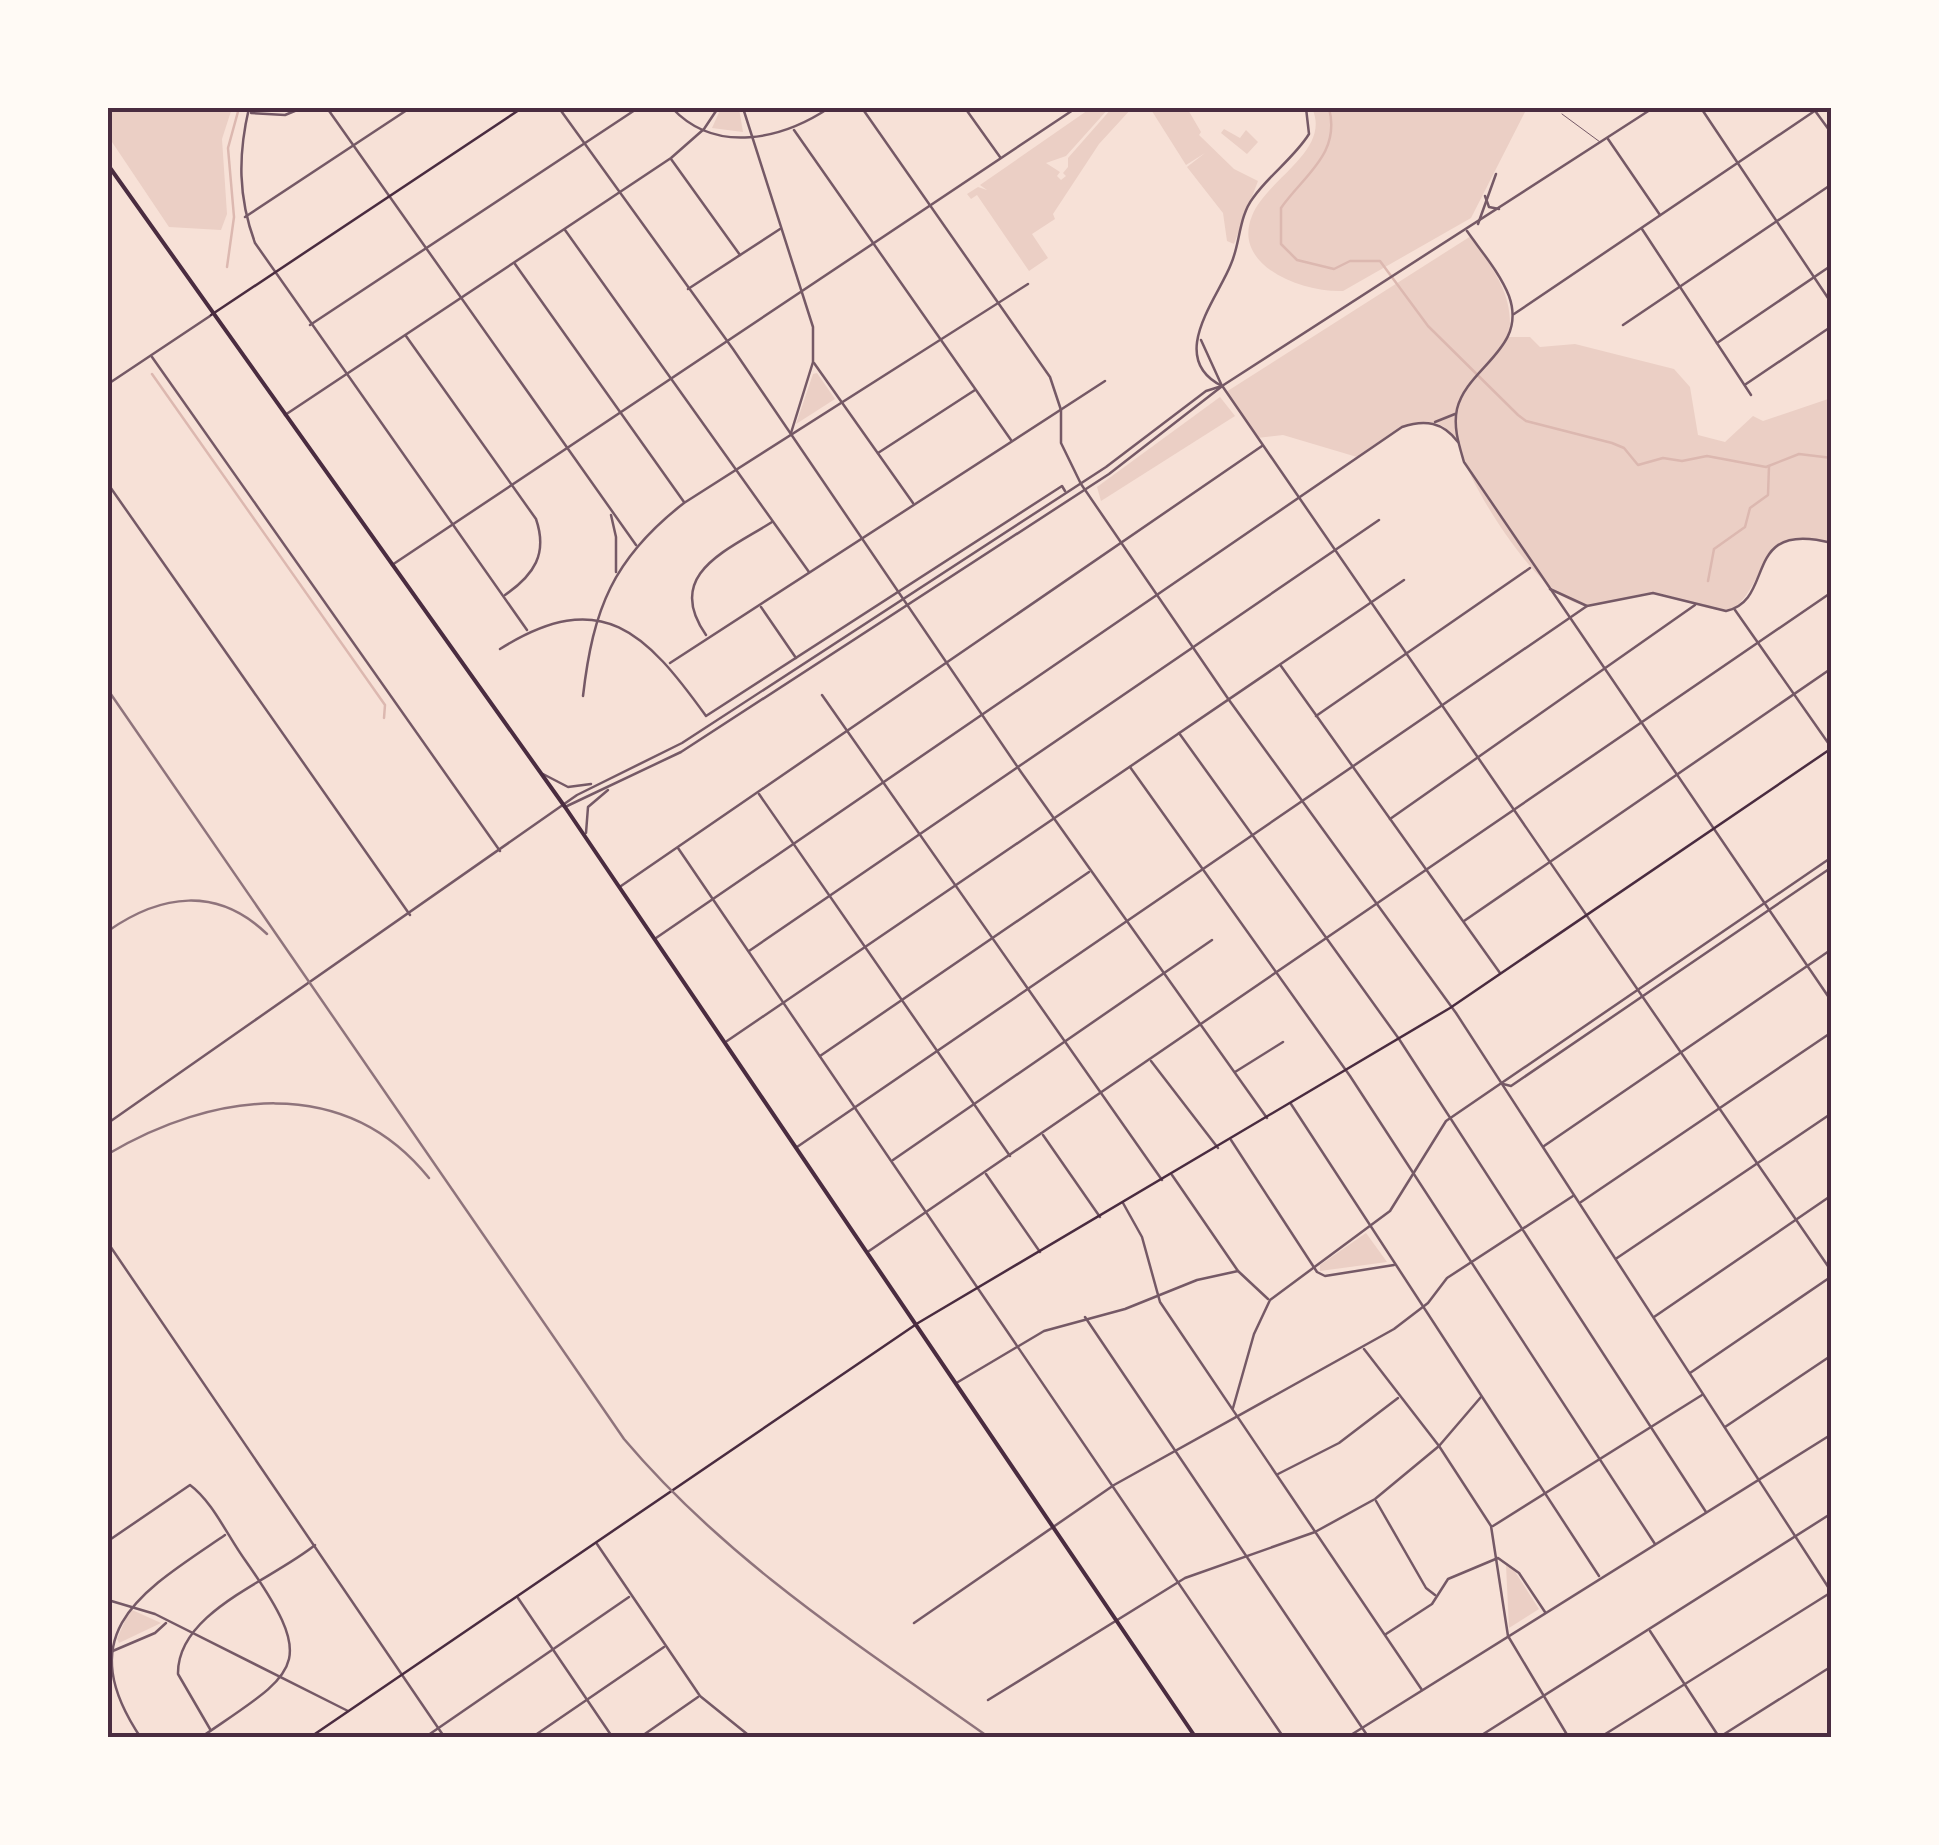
<svg xmlns="http://www.w3.org/2000/svg" width="1939" height="1845" viewBox="0 0 1939 1845" font-family="'Sofia Sans Condensed',sans-serif">
<style>
.green{fill:#ebcfc5}
.lines{fill:none;stroke-linecap:round;stroke-linejoin:round}
.stream{stroke:#dcb8b0;stroke-width:2.5}
.service{stroke:#755966;stroke-width:1}
.minor{stroke:#755966;stroke-width:2.5}
.tertiary{stroke:#755966;stroke-width:2.5}
.secondary{stroke:#4a2c40;stroke-width:2.5}
.primary{stroke:#4a2c40;stroke-width:4}
.rail{stroke:#8f747c;stroke-width:2.5}
.neatline{fill:none;stroke:#4a2c40;stroke-width:4}
</style>
<rect width="100%" height="100%" fill="#f7e1d7"/>
<g class="green">
<path d="M108,108h124l-10,31 5,75 -6,16 -52,-3 -61,-91z"/>
<path d="M721,108h18l4,24 -31,-4z"/>
<path d="M1091,108h18l-43,48 -20,7 14,9 -3,4 4,4 5,-4 -3,-3 5,-6v-9l44,-50h20l-33,36 -46,70 2,5 -23,15 16,24 -19,13 -52,-76 -6,4 -4,-5 11,-7 9,3 -7,-5z"/>
<path d="M1150,108h37l14,24 -2,3 35,34 24,12 -24,63 -7,-3 -4,-28 -36,-46 18,-14 -19,12z"/>
<path d="M1312,108h215l-56,110 -128,73c-38,2 -112,-24 -91,-75 14,-37 80,-65 60,-108z"/>
<path d="M1224,129l16,9 6,-8 12,12 -11,12 -26,-21z"/>
<path d="M1471,236c22,34 44,59 38,101h21l10,10 35,-3 99,25 16,18 8,48 27,7 28,-26 10,5 68,-23v145c-76,-20 -57,29 -97,66 -29,6 -54,-15 -82,-16 -22,0 -47,15 -68,12 -40,-5 -92,-88 -110,-123 -7,-13 -10,-29 -18,-42 -25,-42 -73,-1 -99,17l-74,-22 -26,3 -31,-46z"/>
<path d="M817,373l18,26 -39,25 17,-50z"/>
<path d="M1220,397l15,19 -134,85 -4,-14z"/>
<path d="M1366,1233l21,29 -67,9v-6z"/>
<path d="M1506,1565l6,2 27,42 -30,19z"/>
<path d="M130,1609l31,14 -42,20 -2,-4z"/>
</g>
<g class="lines">
<g class="stream">
<path d="M1329,108c12,46 -25,67 -48,100v36l16,16 37,9 16,-8h30l48,65 90,89 8,6 86,22 12,5 14,17 25,-7 19,3 25,-5 59,11 33,-13 33,4"/>
<path d="M227,267l7,-50 -6,-69 11,-40"/>
<path d="M152,374l233,331 -1,13"/>
<path d="M1708,581l6,-32 31,-22 5,-19 18,-13 1,-29"/>
</g>
<path class="service" d="M1562,114l38,28"/>
<g class="minor">
<path d="M249,108c-11,47 -11,89 6,135l272,387"/>
<path d="M327,108l309,437"/>
<path d="M559,108l174,241 288,423 246,346"/>
<path d="M672,108c44,47 110,31 157,0"/>
<path d="M743,108l70,219v35l-22,71"/>
<path d="M965,108l35,49"/>
<path d="M1701,108l131,196"/>
<path d="M1813,108l19,26"/>
<path d="M251,113l34,2 17,-7"/>
<path d="M794,130l217,310"/>
<path d="M1608,139l52,76"/>
<path d="M671,159l69,96"/>
<path d="M245,217l165,-109"/>
<path d="M1478,224l18,-50"/>
<path d="M1642,229l109,166"/>
<path d="M565,230l244,342"/>
<path d="M1467,231c14,20 33,42 42,65 19,53 -42,71 -52,113 -4,18 2,36 7,53l368,540"/>
<path d="M515,264l169,238"/>
<path d="M688,289l92,-60"/>
<path d="M1514,314l305,-206"/>
<path d="M310,325l328,-217"/>
<path d="M1623,325l209,-141"/>
<path d="M406,336l130,183c12,35 -2,56 -31,76"/>
<path d="M1717,343l115,-78"/>
<path d="M152,357l348,494"/>
<path d="M814,363l99,140"/>
<path d="M1746,384l86,-58"/>
<path d="M1223,387l609,885"/>
<path d="M285,415l386,-257 33,-29 14,-21"/>
<path d="M1435,422l20,-8"/>
<path d="M878,453l97,-63"/>
<path d="M108,484l302,431"/>
<path d="M611,515l5,22v35"/>
<path d="M392,565l684,-457"/>
<path d="M1550,589l37,17 66,-13 73,18c51,-11 14,-92 106,-68"/>
<path d="M761,607l35,51"/>
<path d="M1735,610l96,137"/>
<path d="M706,635c-43,-61 22,-85 66,-113"/>
<path d="M500,649c102,-64 146,-16 206,67l356,-230 3,5"/>
<path d="M670,663l435,-282"/>
<path d="M1281,666l219,307"/>
<path d="M822,695l340,485"/>
<path d="M583,696c10,-87 30,-138 101,-193l344,-219"/>
<path d="M1316,716l214,-148"/>
<path d="M1179,733l220,306 307,473"/>
<path d="M1130,767l220,309 305,468"/>
<path d="M759,794l251,362"/>
<path d="M1390,819l305,-214"/>
<path d="M678,848l606,890"/>
<path d="M621,886l641,-440"/>
<path d="M1464,921l368,-253"/>
<path d="M656,938l746,-511c23,-8 41,-5 56,15"/>
<path d="M749,951l630,-431"/>
<path d="M727,1041l677,-461"/>
<path d="M820,1056l269,-184"/>
<path d="M1151,1061l67,87"/>
<path d="M1235,1072l48,-30"/>
<path d="M1503,1084l8,2 321,-219"/>
<path d="M1291,1104l308,472"/>
<path d="M1043,1135l57,82"/>
<path d="M1231,1140l86,132 8,4 69,-11"/>
<path d="M1544,1146l288,-197"/>
<path d="M797,1147l790,-541"/>
<path d="M893,1160l319,-220"/>
<path d="M986,1174l54,78"/>
<path d="M1172,1175l66,96 30,28"/>
<path d="M1581,1202l251,-170"/>
<path d="M1123,1203l19,34 18,65 262,388"/>
<path d="M869,1251l963,-659"/>
<path d="M1617,1258l215,-145"/>
<path d="M1085,1317l284,421"/>
<path d="M1654,1317l178,-122"/>
<path d="M1364,1349l75,97 52,80 17,110 61,102"/>
<path d="M1690,1373l142,-97"/>
<path d="M958,1382l86,-51 81,-22 72,-29 41,-9"/>
<path d="M1233,1408l21,-74 16,-34 120,-89 56,-90 386,-264"/>
<path d="M1725,1427l107,-72"/>
<path d="M1278,1474l61,-31 59,-45"/>
<path d="M1376,1501l50,87 9,7"/>
<path d="M1493,1526l209,-131"/>
<path d="M108,1541l82,-56c23,17 38,52 55,75 76,108 52,111 -45,178"/>
<path d="M597,1544l103,152 52,42"/>
<path d="M518,1598l95,140"/>
<path d="M108,1600l47,14 193,97"/>
<path d="M914,1623l200,-138 280,-156 34,-26 19,-25 126,-82"/>
<path d="M1650,1631l69,106"/>
<path d="M1386,1634l46,-30 16,-25 50,-21 21,15 26,39"/>
<path d="M108,1653l47,-20 11,-10"/>
<path d="M988,1700l197,-122 130,-46 60,-33 64,-53 42,-49"/>
<path d="M210,1729l-32,-55c-1,-62 93,-93 137,-129"/>
<path d="M141,1738c-72,-107 2,-147 84,-203"/>
<path d="M424,1738l205,-141"/>
<path d="M531,1738l133,-91"/>
<path d="M639,1738l59,-41"/>
<path d="M1346,1738l486,-304"/>
<path d="M1477,1738l355,-225"/>
<path d="M1599,1738l231,-145"/>
<path d="M1718,1738l114,-72"/>
</g>
<g class="tertiary">
<path d="M862,108l188,269 11,33v33l20,41 148,216 227,313 376,580"/>
<path d="M1485,196l4,11 10,2"/>
<path d="M1201,340l21,46"/>
<path d="M108,384l102,-68"/>
<path d="M1222,386c-56,-28 -4,-88 9,-122 9,-20 8,-48 22,-66 16,-23 41,-40 56,-64l-3,-26"/>
<path d="M543,774l25,13 23,-3"/>
<path d="M565,807l116,-55 428,-278 112,-87"/>
<path d="M586,833l2,-26 20,-17"/>
<path d="M108,1123l469,-328 105,-52 424,-276 100,-76 16,-5 431,-278"/>
<path d="M108,1243l337,495"/>
</g>
<g class="secondary">
<path d="M211,315l311,-207"/>
<path d="M309,1738l609,-415 532,-315 382,-260"/>
</g>
<path class="primary" d="M108,165l457,642 631,931"/>
<g class="rail">
<path d="M108,690l516,749c104,123 236,207 366,299"/>
<path d="M108,931c53,-37 109,-45 159,3"/>
<path d="M108,1154c103,-61 236,-82 321,24"/>
</g>
</g>
<rect width="1939" height="1845" fill="none" stroke="#fffaf5" stroke-width="220"/>
<rect x="110" y="110" width="1719" height="1625" class="neatline"/>
</svg>
